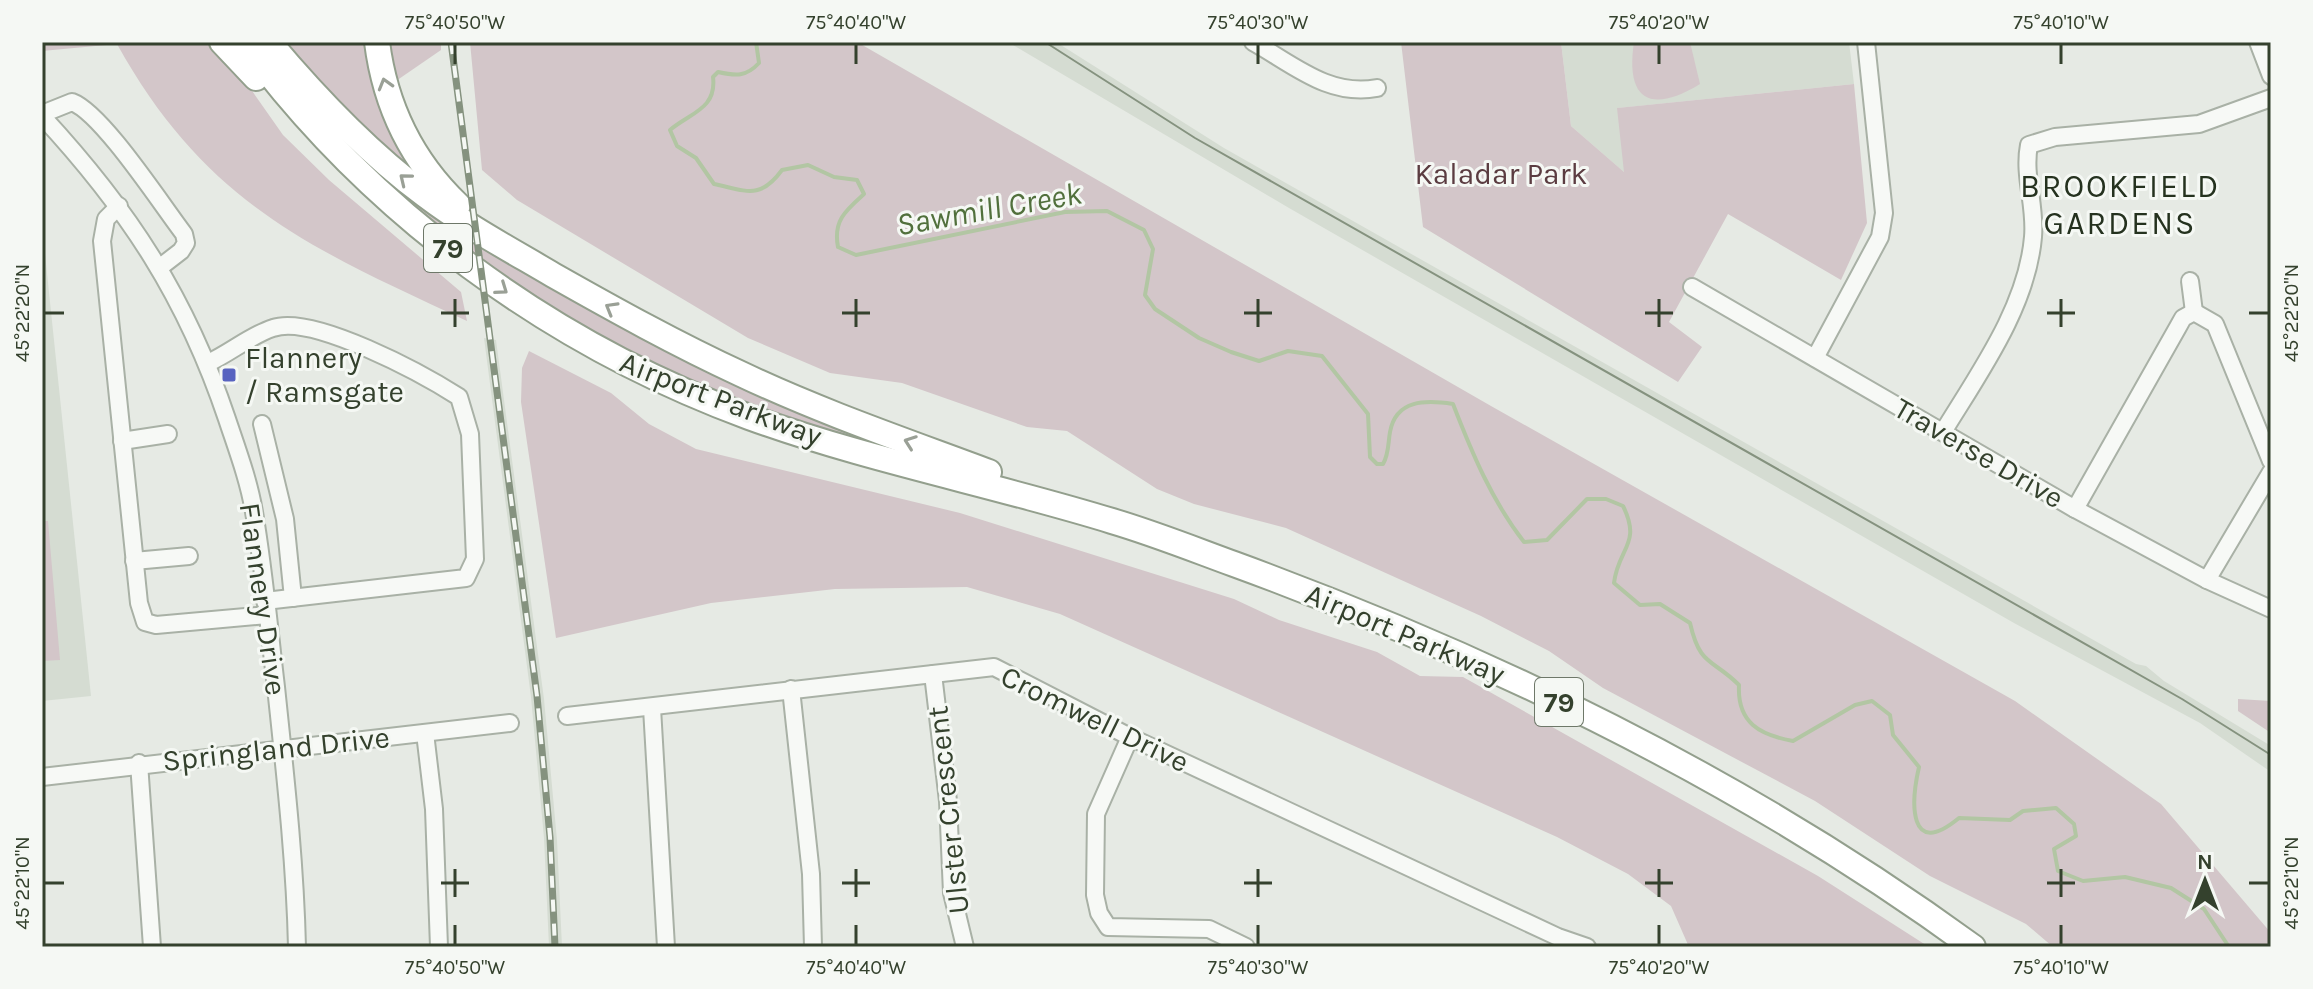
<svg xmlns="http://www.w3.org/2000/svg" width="2313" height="989" viewBox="0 0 2313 989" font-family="Karla,sans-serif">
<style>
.built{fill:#d5dcd2}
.green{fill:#d3c6c9}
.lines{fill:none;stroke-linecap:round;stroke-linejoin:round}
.stream{stroke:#b2c6a3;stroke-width:4}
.minor-casing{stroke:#a9b1a6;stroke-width:20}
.highway-casing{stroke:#939f8d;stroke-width:28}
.minor{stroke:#f7f9f6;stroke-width:16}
.highway{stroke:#fff;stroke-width:24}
.tram{stroke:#85927f;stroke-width:2}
.rail-casing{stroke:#85927f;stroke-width:7}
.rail{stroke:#f5f8f4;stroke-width:4;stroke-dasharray:12;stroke-linecap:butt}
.oneway{stroke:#9aa096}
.ticks{fill:none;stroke:#34412d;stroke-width:3}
.poi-dot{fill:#5863c0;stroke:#f5f8f4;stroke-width:3}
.labels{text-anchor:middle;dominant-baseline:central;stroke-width:6;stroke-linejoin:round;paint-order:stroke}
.shield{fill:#f5f8f4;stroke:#6e7869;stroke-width:2}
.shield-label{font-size:28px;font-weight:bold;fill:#34412d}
.park-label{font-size:30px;fill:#5b3c41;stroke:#f5f8f4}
.poi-label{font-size:30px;fill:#34412d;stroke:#f5f8f4;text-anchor:start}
.street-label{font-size:30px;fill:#34412d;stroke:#f5f8f4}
.neighbourhood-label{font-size:32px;letter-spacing:2px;fill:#25321f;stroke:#f5f8f4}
.water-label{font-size:32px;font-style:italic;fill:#51703c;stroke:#f5f8f4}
.neatline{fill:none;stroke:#34412d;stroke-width:3}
.ticks-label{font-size:20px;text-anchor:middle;fill:#34412d}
</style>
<rect width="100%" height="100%" fill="#e6eae4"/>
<g class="built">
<path d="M1008,42h48l168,106 912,516 10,2 18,15 107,65v26l-71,-49 -186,-100 -725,-415z"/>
<path d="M1561,42h288l5,42 -236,24 7,65 -54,-47z"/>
<path d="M42,225l49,471 -49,5z"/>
<path d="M484,338l12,2 48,359 13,141 5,107h-13l-5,-109 -13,-141z"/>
</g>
<g class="green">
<path d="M42,42h164l37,36 40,57 46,45 132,112 6,29c-157,-73 -262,-118 -350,-277l-75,7z"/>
<path d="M283,42h87l47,129 -3,3 -82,-75z"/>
<path d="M387,42h54v8l-48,33z"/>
<path d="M470,42h387l634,364 524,295 146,103 110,129v14h-218l-27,-23 -96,-48 -115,-75 -212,-113 -54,-37 -68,-35 -195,-88 -92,-24 -37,-15 -90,-58 -40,-4 -125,-44 -72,-10 -82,-35 -231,-138 -35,-30z"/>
<path d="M1401,42h160l10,84 53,46 -7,-64 237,-24 13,139 -26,57 -113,-66 -59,108 33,25 -24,35 -255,-155z"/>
<path d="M1634,42h56l10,42c-49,30 -75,17 -66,-42z"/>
<path d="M292,82l178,154 63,42 104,56 237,108 -2,5 -137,-42 -89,-39 -154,-92 -91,-73z"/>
<path d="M529,351l82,42 38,31 47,25 264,64 274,86 45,21 98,32 43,24 43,1 355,199 111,71h-240l-18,-41 -43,-32 -71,-37 -497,-223 -93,-27 -132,2 -124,14 -155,35 -35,-236 1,-34z"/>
<path d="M42,521h6l12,139 -18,1z"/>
<path d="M2238,699l33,2v32l-33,-22z"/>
</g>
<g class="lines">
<path class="stream" d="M756,42l3,21c-13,14 -23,13 -41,9l-5,5c4,32 -23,36 -43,53l7,16 19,12 18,26c33,7 46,16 68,-14l26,-5 26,12 23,3 7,14c-19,17 -31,27 -26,53l18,8 209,-43 42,-1 37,19 9,19 -8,46 10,14 44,29 32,14 28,9 29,-10 34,5 46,58 2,43 7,7h6c6,-10 5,-21 7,-32 6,-33 36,-32 63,-28 19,49 39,97 71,138l23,-2 40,-41h19l17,7c19,38 -5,42 -9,77l26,22 20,-1 30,19c10,44 22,35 49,62 -2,38 21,50 54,56l62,-36 17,-4 18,14 3,20 26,32c-8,35 -11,93 40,51l51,2 13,-9 33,-3 18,16 2,12 -22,13 4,22 25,10 42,-4 46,11 33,21 25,38"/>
<defs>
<g id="minor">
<path d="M1253,42c41,23 76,55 124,46"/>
<path d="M2258,42l13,34"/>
<path d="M42,114l30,-12c30,11 89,102 112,132l2,9 -5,8 -22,17"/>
<path d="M42,116c87,94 144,181 185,303 10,30 22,62 27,93 10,58 15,117 22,175 9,86 19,173 21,260"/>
<path d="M119,206l-13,13 -4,22 37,362 6,19 11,3 111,-10"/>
<path d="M2190,281l4,31"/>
<path d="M1692,287l383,222 132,71 64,29"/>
<path d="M1815,358l65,-121 4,-24 -18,-171"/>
<path d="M208,363c22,-10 43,-28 65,-35 40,-14 150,46 186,69l11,37 5,125 -9,19 -201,23"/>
<path d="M262,424l23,95 8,79"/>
<path d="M1943,432c36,-59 84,-125 90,-195 3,-32 -10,-61 -4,-92l26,-8 144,-13 72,-26"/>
<path d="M122,441l46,-7"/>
<path d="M2075,509l103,-182 5,-9 11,-6 21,12 56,137"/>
<path d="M134,561l55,-5"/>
<path d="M2207,580l64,-108"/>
<path d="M933,674l15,127 4,92 13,54"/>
<path d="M791,689l20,185 2,73"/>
<path d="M652,708l14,239"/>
<path d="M567,716l427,-49 136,70 428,200 29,10"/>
<path d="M425,733l9,76 5,138"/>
<path d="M1130,737l-34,77 -1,81 4,18 9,14 101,2 37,18"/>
<path d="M139,763l13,184"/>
<path d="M42,777l468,-54"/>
</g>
<g id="highway">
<path d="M222,42l34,36"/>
<path d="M245,42c126,171 306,302 504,375 118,43 243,67 363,104 41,12 81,28 122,43 260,95 514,219 739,383"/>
<path d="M269,42c47,56 97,109 156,153 41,31 84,54 128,80 62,35 123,69 188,99 80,38 165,67 248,98"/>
<path d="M377,42c8,63 35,119 81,163"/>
</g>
</defs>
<use href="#minor" class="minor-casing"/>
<use href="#highway" class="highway-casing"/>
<use href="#minor" class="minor"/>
<use href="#highway" class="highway"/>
<path class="tram" d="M1045,42l150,96 987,561 89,56"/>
<defs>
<path id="rail" d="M451,42l86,654 13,141 5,110"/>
</defs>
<use href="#rail" class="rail-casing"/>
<use href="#rail" class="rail"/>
</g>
<defs><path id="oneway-chevron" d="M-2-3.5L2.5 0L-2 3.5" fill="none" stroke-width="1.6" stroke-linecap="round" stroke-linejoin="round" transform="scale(2)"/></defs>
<g class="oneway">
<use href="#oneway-chevron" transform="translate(385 84) rotate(-106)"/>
<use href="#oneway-chevron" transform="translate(405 179) rotate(-141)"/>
<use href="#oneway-chevron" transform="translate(502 289) rotate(35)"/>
<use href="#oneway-chevron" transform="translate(611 308) rotate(-150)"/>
<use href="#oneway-chevron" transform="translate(910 442) rotate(-160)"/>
</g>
<path class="ticks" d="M455,44v20M856,44v20M1258,44v20M1659,44v20M2061,44v20M455,299v28M856,299v28M1258,299v28M1659,299v28M2061,299v28M44,313h20M441,313h28M842,313h28M1244,313h28M1645,313h28M2047,313h28M2249,313h20M455,869v28M856,869v28M1258,869v28M1659,869v28M2061,869v28M44,883h20M441,883h28M842,883h28M1244,883h28M1645,883h28M2047,883h28M2249,883h20M455,925v20M856,925v20M1258,925v20M1659,925v20M2061,925v20"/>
<rect class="poi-dot" x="221" y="367" width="16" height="16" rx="4"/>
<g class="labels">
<g class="shield">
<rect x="424" y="224" width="48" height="48" rx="6"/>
<rect x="1535" y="678" width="48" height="48" rx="6"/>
</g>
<g class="shield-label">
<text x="448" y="248">79</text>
<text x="1559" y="702">79</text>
</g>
<g class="park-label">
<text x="1501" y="174">Kaladar Park</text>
</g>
<g class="poi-label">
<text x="245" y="358">Flannery<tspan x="245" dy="34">/ Ramsgate</tspan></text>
</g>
<g class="street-label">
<text transform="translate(721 399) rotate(21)">Airport Parkway</text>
<text transform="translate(1979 453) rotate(30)">Traverse Drive</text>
<text transform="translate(263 599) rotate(82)">Flannery Drive</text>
<text transform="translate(1405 634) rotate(23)">Airport Parkway</text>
<text transform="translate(1095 719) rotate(26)">Cromwell Drive</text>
<text transform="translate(276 749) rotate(-6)">Springland Drive</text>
<text transform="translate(948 810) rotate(-96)">Ulster Crescent</text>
</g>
<g class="neighbourhood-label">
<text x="2120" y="186">BROOKFIELD<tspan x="2120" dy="37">GARDENS</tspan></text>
</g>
<g class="water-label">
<text transform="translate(989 209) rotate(-10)">Sawmill Creek</text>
</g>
</g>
<rect width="2313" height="989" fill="none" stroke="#f5f8f4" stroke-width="88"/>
<g transform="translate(2205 881)" stroke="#f5f8f4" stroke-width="6" paint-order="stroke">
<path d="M0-6L14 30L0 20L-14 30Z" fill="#34412d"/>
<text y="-12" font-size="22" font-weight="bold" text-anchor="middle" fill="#34412d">N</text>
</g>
<rect x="44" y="44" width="2225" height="901" class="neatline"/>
<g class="ticks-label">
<text x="455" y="29">75°40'50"W</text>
<text x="856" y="29">75°40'40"W</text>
<text x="1258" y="29">75°40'30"W</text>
<text x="1659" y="29">75°40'20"W</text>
<text x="2061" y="29">75°40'10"W</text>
<text transform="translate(22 313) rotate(-90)" y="7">45°22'20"N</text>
<text transform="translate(2291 313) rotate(-90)" y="7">45°22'20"N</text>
<text transform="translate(22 883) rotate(-90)" y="7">45°22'10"N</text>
<text transform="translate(2291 883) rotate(-90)" y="7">45°22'10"N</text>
<text x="455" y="974">75°40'50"W</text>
<text x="856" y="974">75°40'40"W</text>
<text x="1258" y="974">75°40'30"W</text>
<text x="1659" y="974">75°40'20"W</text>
<text x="2061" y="974">75°40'10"W</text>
</g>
</svg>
